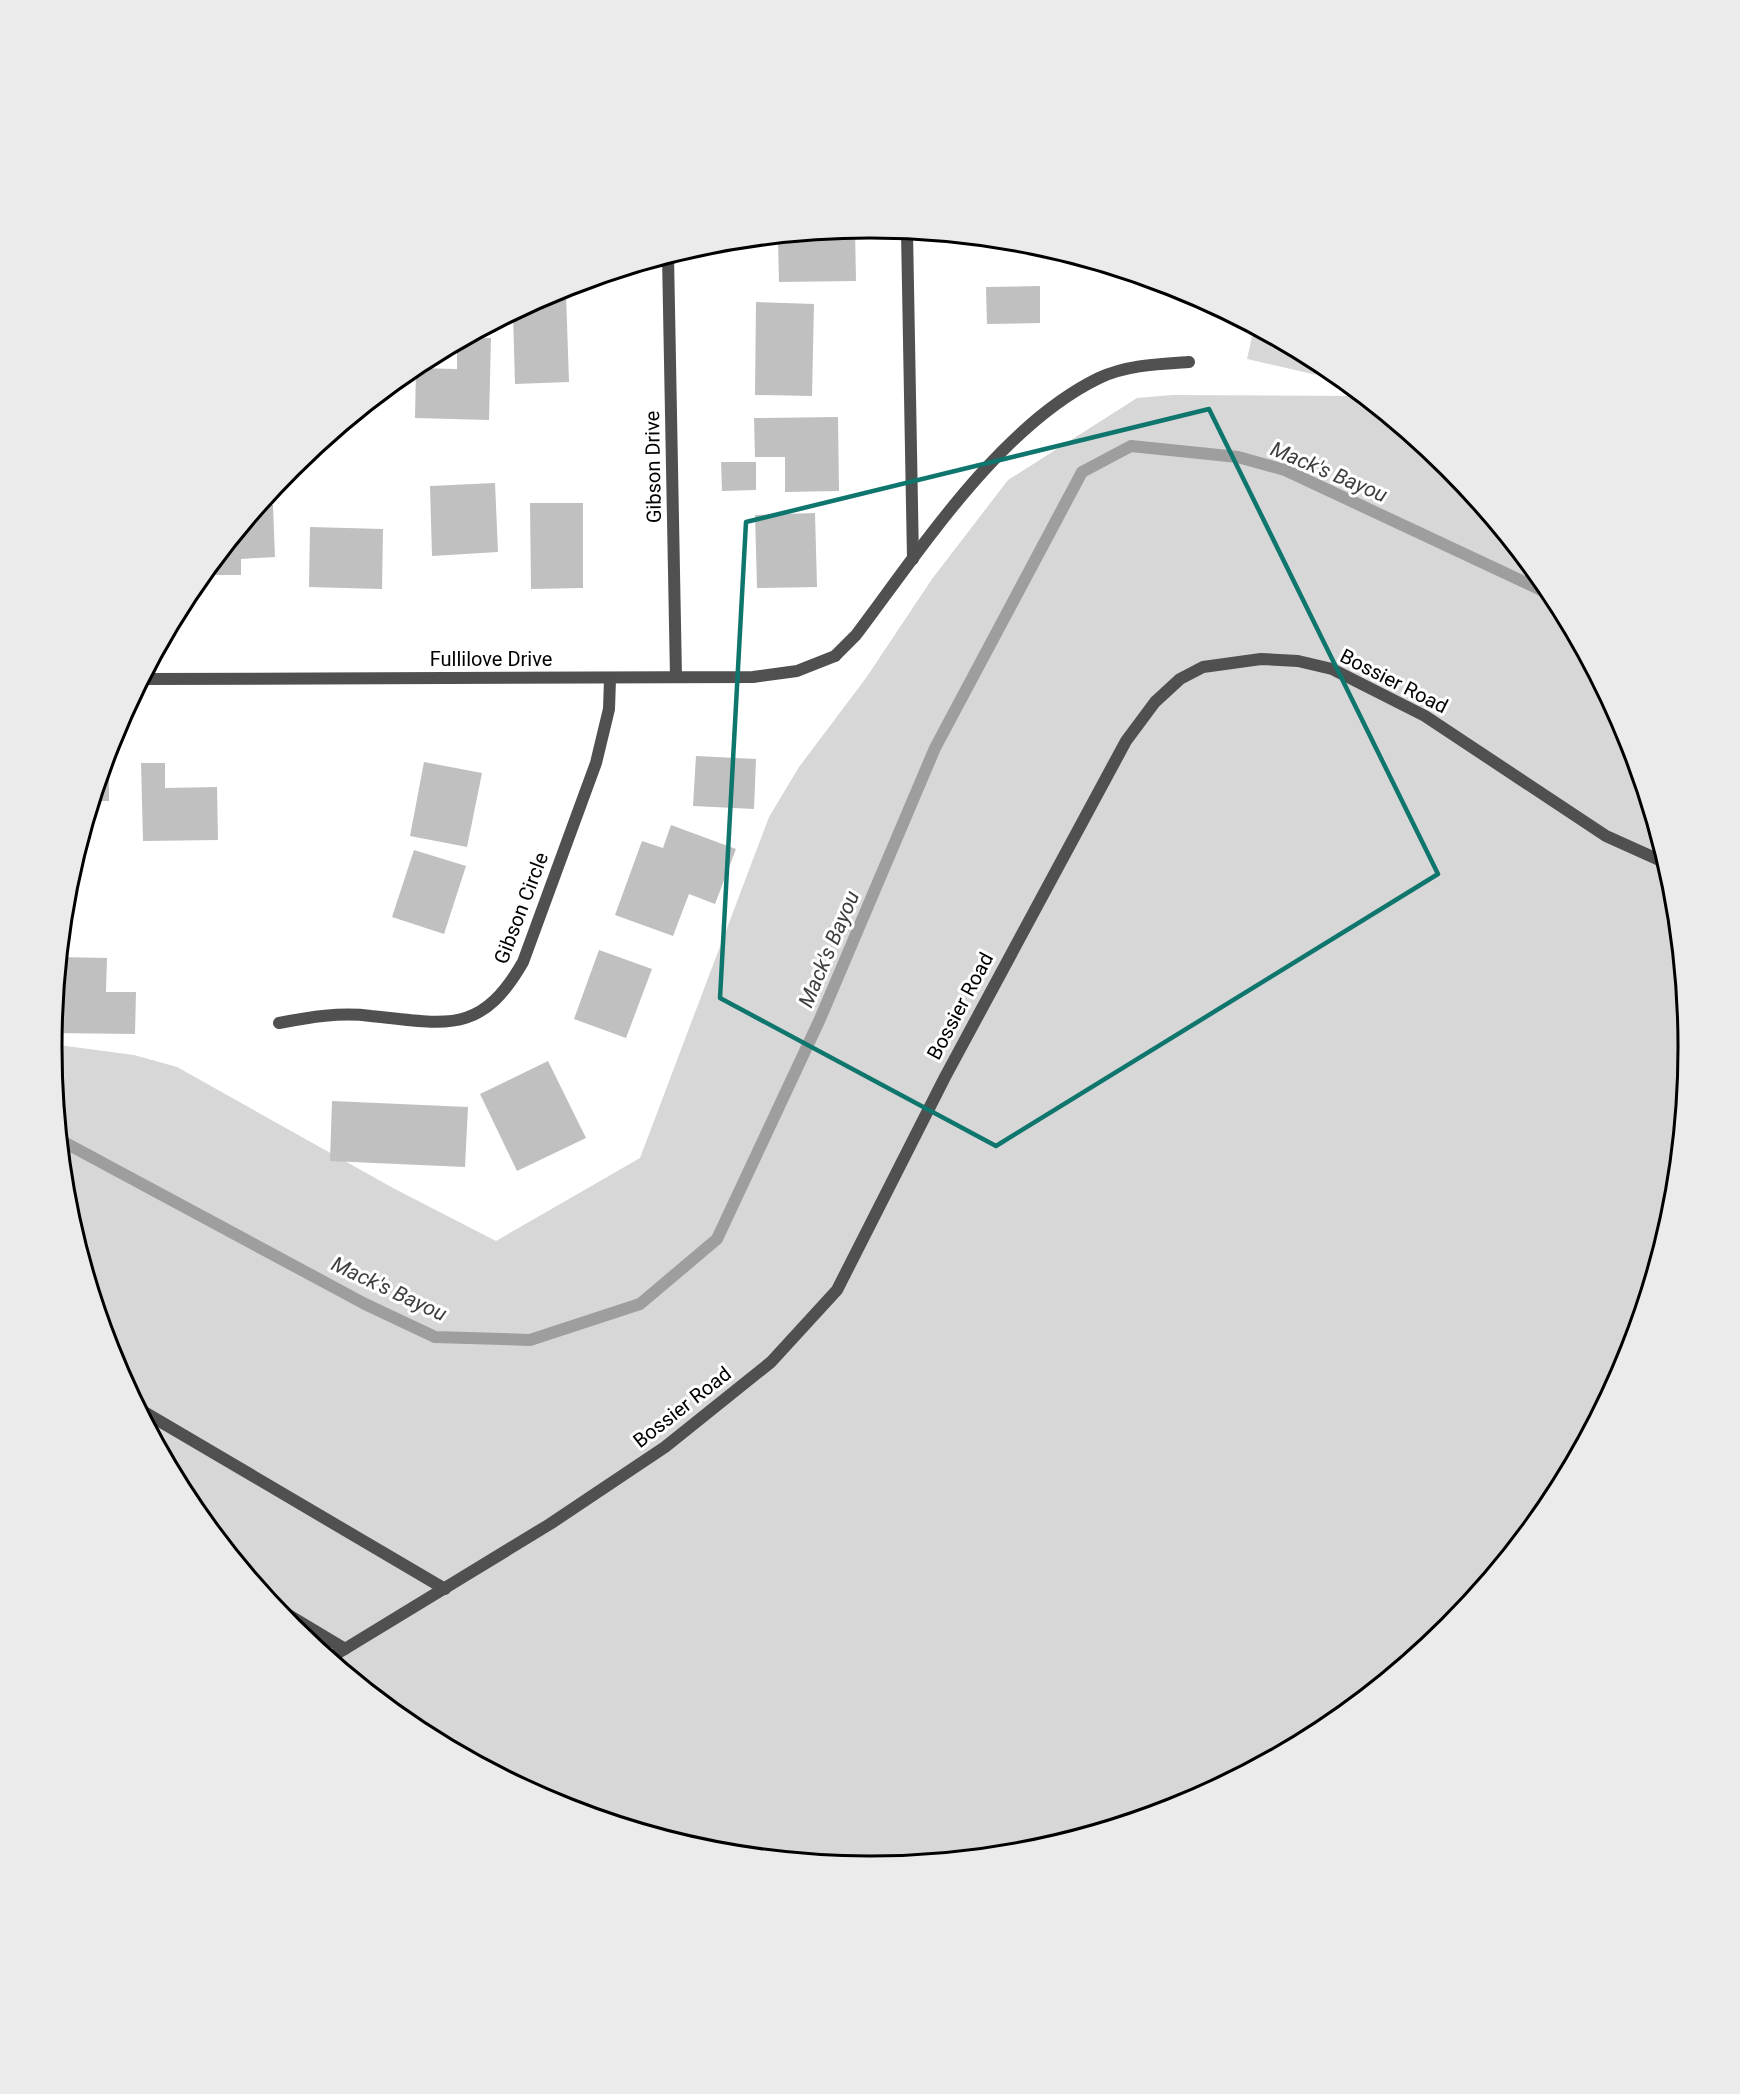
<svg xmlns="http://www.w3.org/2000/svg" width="1740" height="2094" viewBox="0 0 1740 2094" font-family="Roboto,sans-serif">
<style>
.green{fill:#d7d7d7}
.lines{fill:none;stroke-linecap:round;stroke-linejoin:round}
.stream{stroke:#9e9e9e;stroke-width:12}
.building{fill:#c0c0c0}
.lane{stroke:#505050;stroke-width:12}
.street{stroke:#505050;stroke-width:12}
.marked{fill:none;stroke:#0f766e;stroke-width:4.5;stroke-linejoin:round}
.labels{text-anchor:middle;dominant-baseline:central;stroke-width:6;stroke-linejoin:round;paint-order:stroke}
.street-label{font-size:20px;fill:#000;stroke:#fff}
.water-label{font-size:21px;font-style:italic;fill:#3f3f3f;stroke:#fff}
.rim{fill:none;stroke:#000;stroke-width:3}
</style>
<rect width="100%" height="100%" fill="#fff"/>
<g class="green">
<path d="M1254,328l71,38 18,15 -96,-22z"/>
<path d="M1172,395l181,1 28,16 68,56 102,124 76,142 46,154 16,159 -16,160 -46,154 -76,141 -102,124 -124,102 -142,76 -154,46 -159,16 -160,-16 -154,-46 -141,-76 -124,-102 -102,-124 -76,-142 -46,-154 -16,-162 83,11 43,12 216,121 103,53 144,-83 129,-341 30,-50 67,-89 66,-99 76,-99 129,-82z"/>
</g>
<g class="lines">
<path class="stream" d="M60,1140l305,164 70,33 95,3 110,-36 77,-65 103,-220 115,-271 147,-276 49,-26 107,11 47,13 267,125"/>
</g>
<g class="building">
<path d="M855,230l1,51 -77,1 -1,-41 -31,1z"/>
<path d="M1040,286v37l-53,1 -1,-37z"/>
<path d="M566,294l3,88 -54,2 -2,-70 36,-19z"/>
<path d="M756,302l58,2 -2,92 -57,-1z"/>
<path d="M468,338h23l-2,82 -74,-2 1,-50 41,1v-26z"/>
<path d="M838,417l1,74 -54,1v-35h-30l-1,-39z"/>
<path d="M721,462h35v28l-34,1z"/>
<path d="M495,483l3,69 -66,4 -2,-70z"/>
<path d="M530,503h53v85l-52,1z"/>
<path d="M261,505h12l2,52 -34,2v16h-38z"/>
<path d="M815,513l2,74 -60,1 -2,-73z"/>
<path d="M310,527l73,2 -1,60 -73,-2z"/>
<path d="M696,756l60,3 -2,50 -61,-3z"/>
<path d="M105,762h4v39h-16z"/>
<path d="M424,762l58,11 -15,74 -57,-11z"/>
<path d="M141,763h24v25l52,-1 1,53 -75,1z"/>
<path d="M671,825l65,24 -21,55 -26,-10 -16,42 -58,-21 27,-74 21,7z"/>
<path d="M414,850l52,16 -22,68 -52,-17z"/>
<path d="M599,950l53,19 -26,69 -52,-19z"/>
<path d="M60,957l47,1 -1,34h30l-1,42 -83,-1z"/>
<path d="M548,1061l38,77 -69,33 -37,-77z"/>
<path d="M332,1101l136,6 -3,60 -135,-6z"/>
</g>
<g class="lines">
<g class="lane">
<path d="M907,232l6,327"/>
<path d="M835,656l21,-21c65,-86 144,-209 243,-257 28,-13 60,-14 90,-16"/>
<path d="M139,1409l306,180"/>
<path d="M275,1607l70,42"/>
</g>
<g class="street">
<path d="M668,256l8,421"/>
<path d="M142,679l611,-2 44,-6 38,-15"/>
<path d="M279,1023c31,-6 61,-11 92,-7 74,7 109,21 152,-54l73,-199 13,-54 1,-30"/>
<path d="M330,1658l220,-134 115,-77 106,-85 66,-72 108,-213 181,-336 29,-39 25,-23 23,-12 58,-8 37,2 34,8 93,47 181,120 60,27"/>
</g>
</g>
<path class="marked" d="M1209,409l229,465 -442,272 -276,-148 26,-476z"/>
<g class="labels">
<g class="street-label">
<text transform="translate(653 467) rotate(-91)">Gibson Drive</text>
<text x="491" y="659">Fullilove Drive</text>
<text transform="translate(1394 681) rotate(27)">Bossier Road</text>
<text transform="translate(521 908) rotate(-69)">Gibson Circle</text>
<text transform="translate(960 1006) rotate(-62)">Bossier Road</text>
<text transform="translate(682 1407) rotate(-38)">Bossier Road</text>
</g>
<g class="water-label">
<text transform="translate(1329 472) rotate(23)">Mack's Bayou</text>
<text transform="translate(829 949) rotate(-67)">Mack's Bayou</text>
<text transform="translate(389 1289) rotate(25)">Mack's Bayou</text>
</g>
</g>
<path d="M0 0H1740V2094H0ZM870 238H870A808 808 0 0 1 1678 1046V1048A808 808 0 0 1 870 1856H870A808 808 0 0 1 62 1048V1046A808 808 0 0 1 870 238Z" fill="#ebebeb" fill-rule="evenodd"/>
<path class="rim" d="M870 238H870A808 808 0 0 1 1678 1046V1048A808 808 0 0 1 870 1856H870A808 808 0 0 1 62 1048V1046A808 808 0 0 1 870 238Z"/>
</svg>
